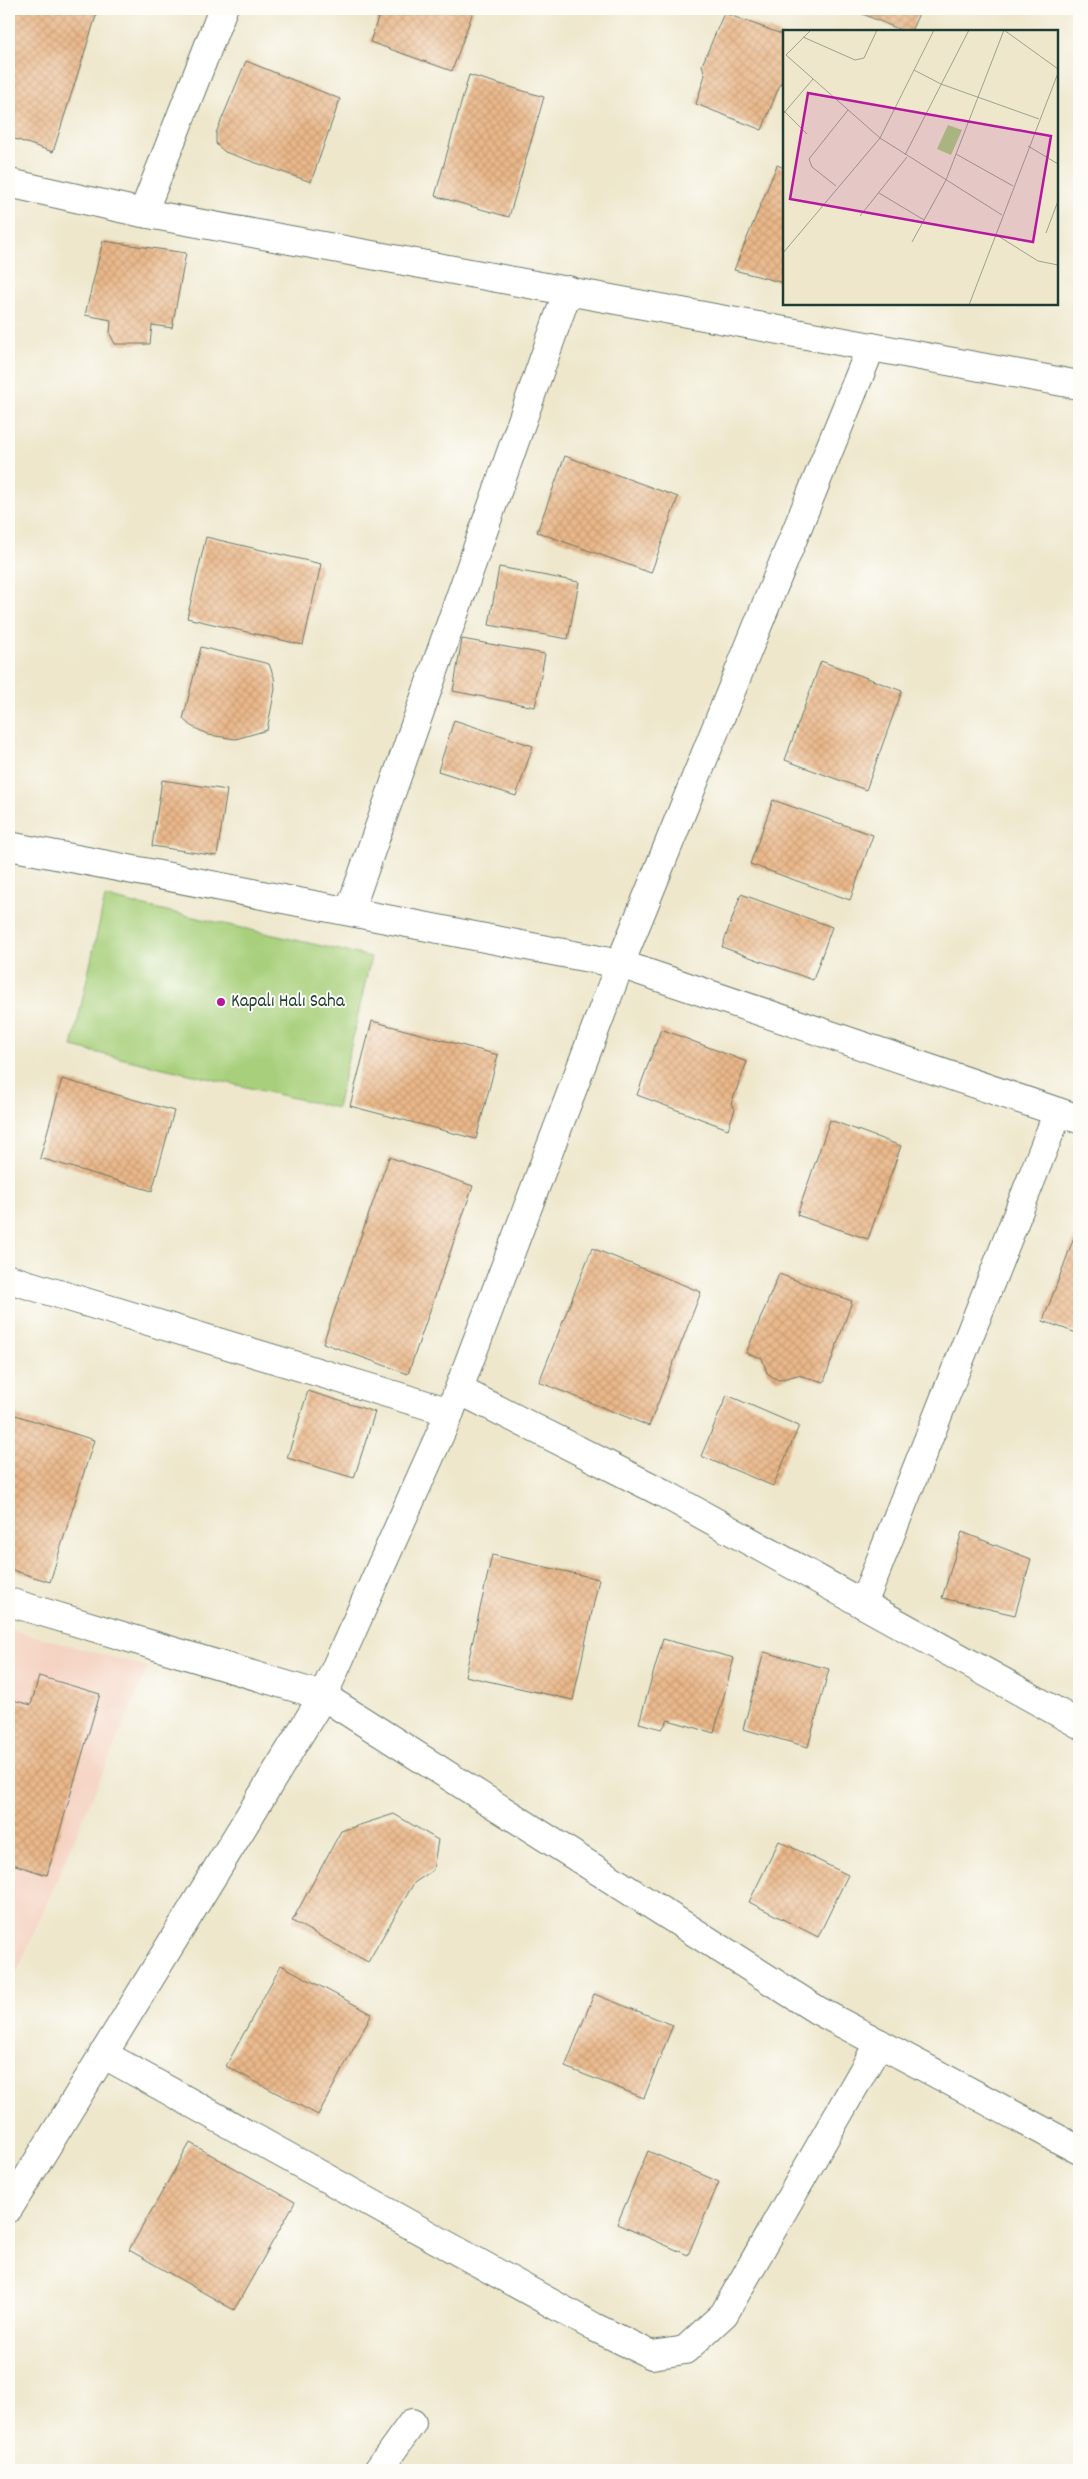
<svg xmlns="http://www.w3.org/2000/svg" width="1088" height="2479" viewBox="0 0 1088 2479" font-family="Dekko,sans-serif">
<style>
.built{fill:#f5d3c2}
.green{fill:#a8d07b;stroke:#648658}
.building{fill:url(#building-cross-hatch)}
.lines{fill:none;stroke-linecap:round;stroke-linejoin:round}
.street-casing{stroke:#677869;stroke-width:30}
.secondary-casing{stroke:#677869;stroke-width:30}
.street{stroke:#fff;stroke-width:28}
.secondary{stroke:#fff;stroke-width:28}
.poi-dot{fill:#b5179e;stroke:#fdfcf7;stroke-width:2}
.labels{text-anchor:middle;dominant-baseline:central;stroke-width:4;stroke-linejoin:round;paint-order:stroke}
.poi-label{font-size:19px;fill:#1f3d34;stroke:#fdfcf7;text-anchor:start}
.inset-road{fill:none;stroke:#9ba38f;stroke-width:1}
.view{fill:#b5179e;fill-opacity:0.15;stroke:#b5179e;stroke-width:2.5}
.inset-edge{fill:none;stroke:#1f3d34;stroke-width:2.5}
</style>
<defs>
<pattern id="building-cross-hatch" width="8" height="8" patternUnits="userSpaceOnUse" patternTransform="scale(1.25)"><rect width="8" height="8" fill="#eab789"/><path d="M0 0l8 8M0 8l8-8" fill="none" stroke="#c89e77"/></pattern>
</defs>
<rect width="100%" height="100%" fill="#fdfcf7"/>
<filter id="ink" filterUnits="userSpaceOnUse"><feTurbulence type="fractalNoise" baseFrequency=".02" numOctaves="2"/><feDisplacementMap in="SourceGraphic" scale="10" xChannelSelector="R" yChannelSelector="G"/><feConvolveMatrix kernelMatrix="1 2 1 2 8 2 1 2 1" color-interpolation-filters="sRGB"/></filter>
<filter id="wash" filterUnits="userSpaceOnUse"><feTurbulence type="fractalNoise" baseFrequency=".0096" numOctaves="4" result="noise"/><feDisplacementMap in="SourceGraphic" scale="20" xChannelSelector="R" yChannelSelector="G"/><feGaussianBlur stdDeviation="1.12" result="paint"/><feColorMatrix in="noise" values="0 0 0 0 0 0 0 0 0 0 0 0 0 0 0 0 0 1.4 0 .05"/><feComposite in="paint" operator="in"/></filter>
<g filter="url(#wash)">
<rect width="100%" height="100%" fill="#eee7cc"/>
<path class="built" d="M9,1629l139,38 -139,324z"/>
<path class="green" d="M105,897l266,60 -34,151 -265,-61z"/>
<g id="blocks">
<g class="building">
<path d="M9,9h76l12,4 -44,139 -44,-15z"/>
<path d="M381,9h93l-22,62 -82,-29z"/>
<path d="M851,9h70l-10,22h-8z"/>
<path d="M724,13l60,22v39l-22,56 -66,-26 9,-29 -3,-10z"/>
<path d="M246,61l94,38 -29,83 -86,-30 -9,-8v-11z"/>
<path d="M469,75l75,22 -35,120 -74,-21z"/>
<path d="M777,165l7,3v115l-50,-13z"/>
<path d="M103,241l83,12 -14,75 -20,-3 -2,19h-35l-5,-10 1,-14 -26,-5z"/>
<path d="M565,456l113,41 -27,76 -114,-41z"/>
<path d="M206,537l115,27 -18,81 -116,-27z"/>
<path d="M499,567l80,15 -11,57 -79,-14z"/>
<path d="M462,639l83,15 -10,53 -82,-16z"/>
<path d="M201,647l68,17 5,13 1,12 -8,41 -31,9 -27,-4 -18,-9 -8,-7z"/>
<path d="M821,661l81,30 -36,99 -81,-30z"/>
<path d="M454,720l79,26 -17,50 -78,-25z"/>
<path d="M162,780l65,10 -10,66 -65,-10z"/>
<path d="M773,800l100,35 -23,65 -100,-36z"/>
<path d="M741,894l91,33 -19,53 -91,-33z"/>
<path d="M372,1021l126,34 -22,84 -126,-33z"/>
<path d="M661,1029l86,33 -16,42 4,5 -7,20 -91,-34z"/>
<path d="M62,1079l112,32 -22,80 -112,-33z"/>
<path d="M830,1120l71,26 -33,93 -71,-24z"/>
<path d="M389,1157l84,29 -65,188 -85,-31z"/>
<path d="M1079,1224v110l-36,-13z"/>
<path d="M592,1248l109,44 -52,134 -110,-44z"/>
<path d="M779,1274l73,27 -28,81 -26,-7 -20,5 -11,-7 -5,-15 -16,-5z"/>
<path d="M308,1391l67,21 -21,66 -67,-20z"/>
<path d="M727,1395l72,31 -26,60 -72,-30z"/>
<path d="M9,1413l85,27 -44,142 -41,-13z"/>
<path d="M962,1532l69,27 -16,56 -73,-17z"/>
<path d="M492,1555l107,24 -26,121 -108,-24z"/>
<path d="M663,1639l71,19 -20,75 -46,-13 -6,9 -23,-6z"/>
<path d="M764,1652l65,17 -21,78 -65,-18z"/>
<path d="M39,1676l61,18 -53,181 -38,-12v-164l22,6z"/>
<path d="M394,1814l44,26 -5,30 -19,13 -46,79 -76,-41 49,-90z"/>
<path d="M779,1841l69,34 -30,62 -69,-35z"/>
<path d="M281,1965l91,49 -54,101 -92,-49z"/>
<path d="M594,1994l79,31 -29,73 -79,-31z"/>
<path d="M190,2143l105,59 -61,108 -105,-60z"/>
<path d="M648,2151l71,31 -31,73 -71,-31z"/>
</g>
</g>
</g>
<g filter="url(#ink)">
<use href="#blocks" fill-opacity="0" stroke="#677869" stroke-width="1"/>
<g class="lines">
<defs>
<g id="street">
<path d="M143,213l80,-204"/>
<path d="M9,846l611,118 459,155"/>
<path d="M350,910l218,-620"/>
<path d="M9,1279l441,133"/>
<path d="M459,1390l204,103 416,231"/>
<path d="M9,1602l314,94 494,314 262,140"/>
<path d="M863,1604l195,-492"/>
<path d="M103,2054l491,273 58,28 33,-5 39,-36 155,-271"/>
<path d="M9,2208l314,-512 127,-284 170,-448 251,-617"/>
<path d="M378,2470l34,-47"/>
</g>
<path id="secondary" d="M9,183l134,30 936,172"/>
</defs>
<use href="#street" class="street-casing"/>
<use href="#secondary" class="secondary-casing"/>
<use href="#street" class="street"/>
<use href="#secondary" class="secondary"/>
</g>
</g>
<circle class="poi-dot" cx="221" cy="1002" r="5"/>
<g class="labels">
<g class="poi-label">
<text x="231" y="1002">Kapalı Halı Saha</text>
</g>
</g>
<g transform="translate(783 30)">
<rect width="275" height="275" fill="#eee7cc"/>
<path d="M165,95l14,5 -11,25 -14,-6z" fill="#a8d07b"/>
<path class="inset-road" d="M28,0l-25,25 94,83 122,77M221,0l54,39M20,7l52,23 9,-2 13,-28M131,40l27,14 98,35M0,80l24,24M0,84l30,-35M245,116l30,18M173,124l57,32M122,125l64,-125M53,156l-24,-19 -3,-8 39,-49M96,163l45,27M77,186l47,-59M263,203l12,-32M212,204l43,27 20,4M129,212l34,-62 58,-150M0,223l97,-115 54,-108M186,275l89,-232"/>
<path class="view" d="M25,63l243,43 -18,106 -243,-43z"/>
<rect width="275" height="275" class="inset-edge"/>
</g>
<rect width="1088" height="2479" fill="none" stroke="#fdfcf7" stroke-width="30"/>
</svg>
